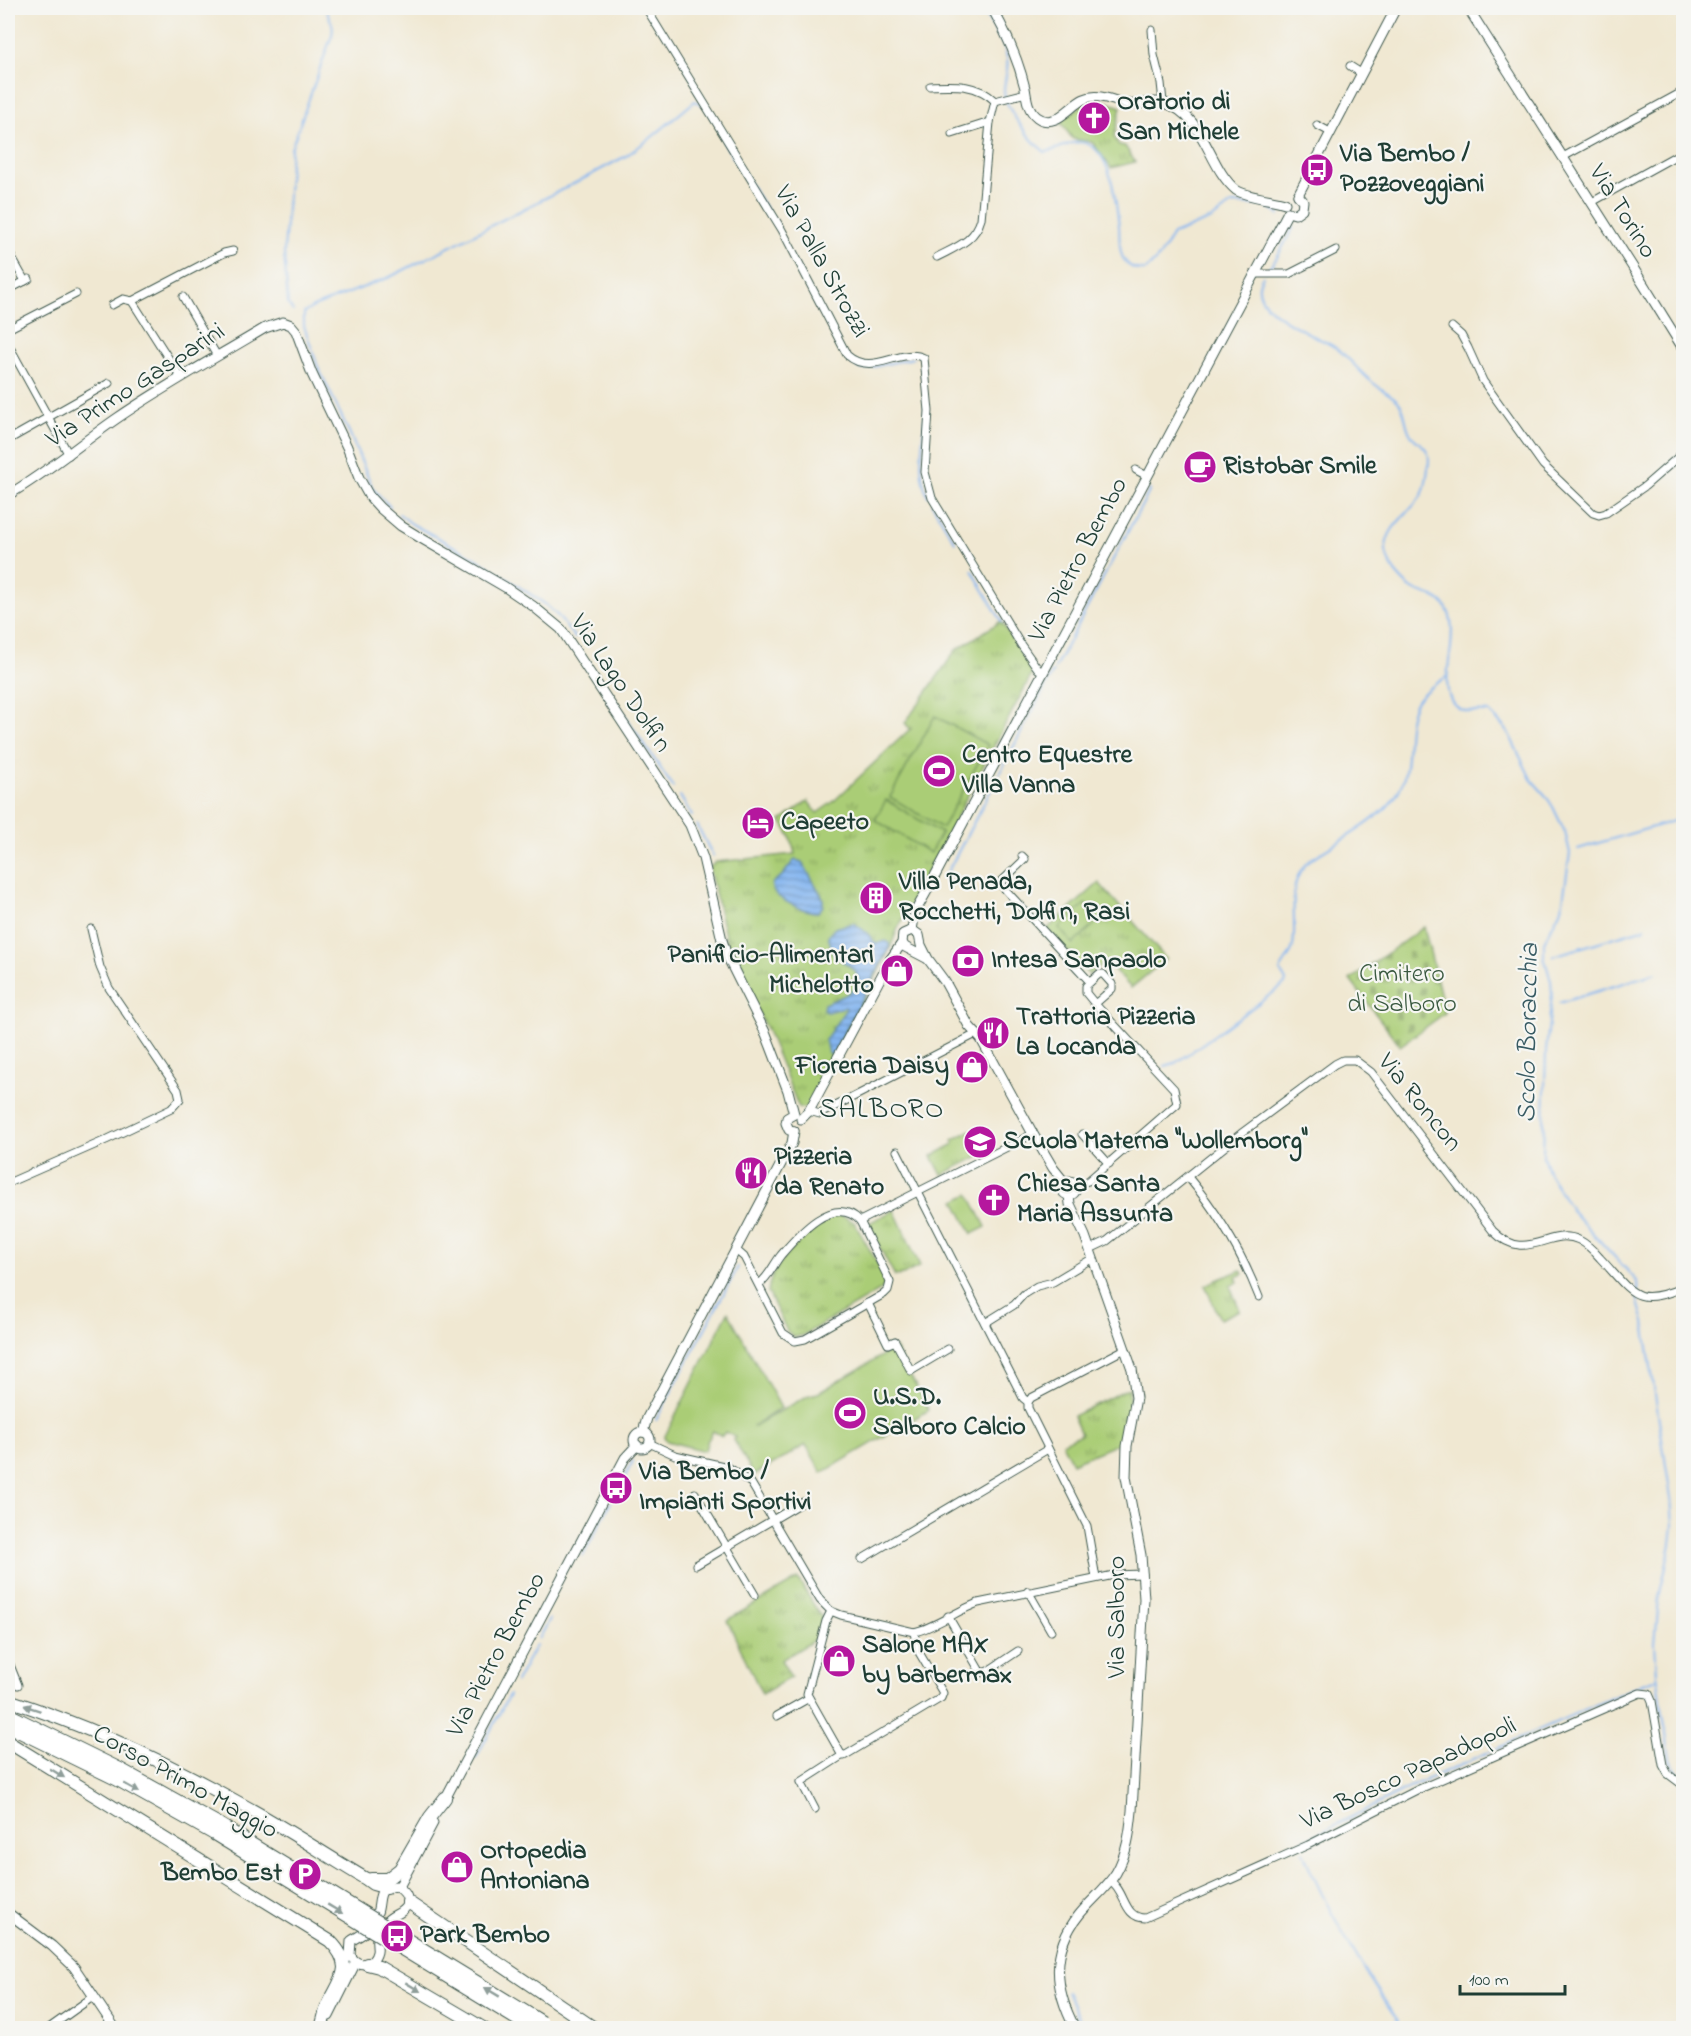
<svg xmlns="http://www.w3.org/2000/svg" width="1691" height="2036" viewBox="0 0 1691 2036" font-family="'Indie Flower',sans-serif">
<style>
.grass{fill:url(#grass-tufts);stroke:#648555;stroke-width:1.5}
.cemetery{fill:url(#cemetery-stones);stroke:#648555;stroke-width:1.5}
.pitch{fill:#aacd76;stroke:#648555;stroke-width:1.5}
.water{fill:url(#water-rules);stroke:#527992;stroke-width:1.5}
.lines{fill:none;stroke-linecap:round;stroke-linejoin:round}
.stream{stroke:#84b5f0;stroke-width:2}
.street-casing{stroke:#3e574c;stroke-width:9}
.secondary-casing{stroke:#3e574c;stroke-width:11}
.highway-casing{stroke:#3e574c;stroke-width:14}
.street{stroke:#fff;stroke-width:7}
.secondary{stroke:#fff;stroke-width:9}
.highway{stroke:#fff;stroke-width:12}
.highway-bridge-casing{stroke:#3e574c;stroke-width:14;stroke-linecap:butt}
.highway-bridge{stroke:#fff;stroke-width:12}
.oneway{fill:#8f9e9a}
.labels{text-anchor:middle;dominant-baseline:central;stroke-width:4.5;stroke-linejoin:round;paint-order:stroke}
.poi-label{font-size:26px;font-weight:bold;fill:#1f3d34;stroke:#f6f6f2;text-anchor:start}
.street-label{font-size:26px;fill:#1f3d34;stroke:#f6f6f2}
.park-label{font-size:26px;fill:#3b5a41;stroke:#f6f6f2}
.water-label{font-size:27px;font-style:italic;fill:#385b63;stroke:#f6f6f2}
.quarter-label{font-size:28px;letter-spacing:1.5px;fill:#1f3d34;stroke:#f6f6f2}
</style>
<defs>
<pattern id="grass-tufts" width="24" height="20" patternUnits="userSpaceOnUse" patternTransform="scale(1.5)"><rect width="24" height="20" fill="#aacd76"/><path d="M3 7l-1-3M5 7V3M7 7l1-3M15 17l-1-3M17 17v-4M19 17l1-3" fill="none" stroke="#8aa862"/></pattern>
<pattern id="cemetery-stones" width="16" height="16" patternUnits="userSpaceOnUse" patternTransform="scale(1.5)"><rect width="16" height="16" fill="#aacd76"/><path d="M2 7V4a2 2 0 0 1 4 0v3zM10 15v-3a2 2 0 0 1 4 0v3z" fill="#8aa862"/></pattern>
<pattern id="water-rules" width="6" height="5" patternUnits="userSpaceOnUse" patternTransform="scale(1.5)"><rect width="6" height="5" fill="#84b5f0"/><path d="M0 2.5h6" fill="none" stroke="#6b94c3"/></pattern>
</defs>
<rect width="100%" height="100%" fill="#f6f6f2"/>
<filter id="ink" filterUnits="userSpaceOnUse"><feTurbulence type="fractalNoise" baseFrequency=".0167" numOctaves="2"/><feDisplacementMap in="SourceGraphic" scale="12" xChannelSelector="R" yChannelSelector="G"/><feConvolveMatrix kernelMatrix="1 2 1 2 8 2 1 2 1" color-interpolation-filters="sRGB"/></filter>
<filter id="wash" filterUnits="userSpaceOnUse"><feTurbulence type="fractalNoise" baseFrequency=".008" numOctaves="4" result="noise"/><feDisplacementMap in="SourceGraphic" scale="24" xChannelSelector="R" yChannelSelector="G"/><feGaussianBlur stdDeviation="1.35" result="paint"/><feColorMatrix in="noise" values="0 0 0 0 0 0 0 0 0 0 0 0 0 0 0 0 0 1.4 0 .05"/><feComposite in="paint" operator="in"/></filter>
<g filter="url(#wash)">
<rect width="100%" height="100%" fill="#f0e8d2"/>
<g class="grass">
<path d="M1098,99l23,8 -7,30 5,8 6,1 10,16 -24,6 -19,-26 -19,-3 -13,-17 23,-18z"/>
<path d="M1001,621l32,51 -136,258 -7,19 -81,156 -3,3h-7l-33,-80 -36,-72 -21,-88 7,-6 79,-8 -5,-18 -9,-15 27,-20 9,12 16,-11 77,-73 -5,-6 51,-73z"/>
<path d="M1099,883l67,76 -35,29 -25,-27 -17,14 -42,-46z"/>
<path d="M971,1130l12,24 -41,21 -10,-19 22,-12 -1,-4z"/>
<path d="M894,1210l26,56 -17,9 -8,1 -28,-52z"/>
<path d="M834,1215h6l14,7 30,53 1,9 -4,6 -78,45 -8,2 -8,-6 -19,-39c3,-32 38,-55 60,-74z"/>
<path d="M1241,1270l2,4 -7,3 2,5 -8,4 10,24 -20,9 -15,-34z"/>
<path d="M1129,1388v19h-1v5l-6,30 -50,21 -10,-20 19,-9 -8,-18z"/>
<path d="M798,1579l24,39 -6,21 -35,21 10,17 -29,17 -35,-74z"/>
</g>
<path class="cemetery" d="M1424,927l21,86 -45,33 -50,-66z"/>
<g class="pitch">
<path d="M935,716l53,29 -46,83 -52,-31z"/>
<path d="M886,800l55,33 -11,20 -55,-33z"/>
<path d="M1085,904l14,16 -26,24 -14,-16z"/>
<path d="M969,1194l17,33 -14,7 -17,-33z"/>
<path d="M728,1312l53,96 -29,19 57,-32 9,-2 77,-45 34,62 -107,63 -16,-28 -52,30 -20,-35 1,-3 -10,-5 -3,4 -9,-5 -6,11 -2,9 -38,-10 -3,-3z"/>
</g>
<g class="water">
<path d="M795,860l7,2 21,36v8l-5,6c-11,1 -49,-14 -46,-28 2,-4 8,-6 11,-9 4,-5 7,-11 12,-15z"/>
<path d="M854,923l13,10 9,11 10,-3 3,2v5l-57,107 -4,-2 -3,-13 21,-31 -1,-2 -18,5 -4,-2 1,-6c11,-4 46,-15 30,-34 -5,-6 -14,-10 -20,-14l-6,-20 7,-8z"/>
</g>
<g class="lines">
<g class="stream">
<path d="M982,8c8,15 22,33 25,50 2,10 -3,22 -3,33 1,18 27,50 41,61 13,-1 27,-13 40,-9 27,8 31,60 34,83 1,11 -1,22 4,32 5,9 14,13 23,12l14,-14 13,-22 39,-15 20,-15 32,1 10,5 5,5"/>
<path d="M723,141l51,81"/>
<path d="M1266,271l10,-12 17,-31 -5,-5"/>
<path d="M1263,276c-23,33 55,59 73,72 13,9 23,24 36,34 8,7 19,12 26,19 9,10 6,24 13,34 4,6 12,9 16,16 3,5 2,12 1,17 -1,9 -2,19 -6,27 -12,19 -37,31 -36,56 1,9 5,14 9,21 5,6 10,12 16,16 13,9 31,6 37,23 5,11 4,23 3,36 -2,18 -13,58 15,64 7,2 16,0 23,1l18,18 24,49 15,17 7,11 12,25 5,21 -7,48 -3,10 -16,31v15l7,24 1,13 -6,57 -3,105 6,18 22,36 66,71 1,21 6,20 27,176 2,27 -2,19 -12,53 -4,47 2,30 13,86 10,16 4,1"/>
<path d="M293,311l-5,-7 -4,-52 7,-103 41,-114c3,-12 -4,-17 -6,-27"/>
<path d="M848,359l11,9 5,1 49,-11"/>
<path d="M925,407c1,30 -11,60 3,89"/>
<path d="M932,504l23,38"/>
<path d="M390,507l-17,-18 -24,-57 -31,-65 -14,-41v-13l9,-6 77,-30 191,-97 45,-24 26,-19 43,-36 7,4"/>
<path d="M399,514l13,10 67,36 66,44 13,12 17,22"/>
<path d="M972,570l30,52"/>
<path d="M1055,668l95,-178"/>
<path d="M600,679l73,108"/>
<path d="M680,796l12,20"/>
<path d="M697,825l16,31"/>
<path d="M1578,849l106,-31"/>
<path d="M946,875l107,-203"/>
<path d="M1553,956l92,-28"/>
<path d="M1559,1003l97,-30"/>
<path d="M1165,1066l10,-3 19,-13 91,-66 1,-3 -6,-10c4,-9 11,-15 13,-25 5,-30 -9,-64 17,-86 25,-17 73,-41 87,-66 17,-28 5,-62 18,-90 6,-12 21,-20 31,-27"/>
<path d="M656,1420l82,-153"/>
<path d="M622,1482l11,-21"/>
<path d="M583,1556l28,-54"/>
<path d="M539,1639l11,-20"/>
<path d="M516,1682l20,-37"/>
<path d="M476,1758l33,-63"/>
<path d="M1299,1845l3,-3 117,-59 228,-101 10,-3"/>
<path d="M1303,1852c25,62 62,121 100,176"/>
<path d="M1067,1992l17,36"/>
</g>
</g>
</g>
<g filter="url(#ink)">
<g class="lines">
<defs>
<g id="street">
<path d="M646,8l136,222 65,125c26,23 53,-9 77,3l5,53 -4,61 7,26 89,147 17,24 5,3"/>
<path d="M1152,30l2,25 7,28 2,19"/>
<path d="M1350,66l11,7"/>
<path d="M930,86c24,-1 46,-3 65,15l31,-8"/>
<path d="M1317,125l13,7"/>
<path d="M952,134l38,-12"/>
<path d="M1563,157l121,-66"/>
<path d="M1592,202l87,-48 5,7"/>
<path d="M8,251l17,30"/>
<path d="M937,257c19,-10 38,-16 44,-38l9,-97 5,-21"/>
<path d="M1254,274h35l47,-24"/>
<path d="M8,290l21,-11"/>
<path d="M183,297l34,59"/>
<path d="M132,301l92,-48 9,-2"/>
<path d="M132,301l49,77"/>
<path d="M112,305l11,-6 9,2"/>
<path d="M1452,327l9,8 7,13 15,33 60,84 50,48 6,2 7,-2 39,-27 39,-34"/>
<path d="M8,329l68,-35"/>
<path d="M8,344l61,111"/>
<path d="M8,440l101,-57"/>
<path d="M1136,470l11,6"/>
<path d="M1022,856l3,3 -24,23 1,4 88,96"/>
<path d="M809,1111l11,3 156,-80"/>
<path d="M1082,1134l27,30"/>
<path d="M897,1151l126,247 5,4v6l59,118 9,52"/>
<path d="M1188,1177c30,36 54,76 71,120"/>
<path d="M8,1183l98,-43 65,-31 9,-10 -2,-9 -69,-102 -9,-21 -9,-38"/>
<path d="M1076,1185l12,-4 89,-77 -3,-15 -79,-85 -9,-11v-7l13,-12h4l9,10v5l-17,15"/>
<path d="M860,1221l173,-87"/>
<path d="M1090,1249l17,-8 136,-109 92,-68 8,-4h12l16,12 122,159c34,34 56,-5 86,9 8,4 15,11 21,18 33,35 34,50 84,29"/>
<path d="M736,1250l8,7 39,76 12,8 10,-2 79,-45 4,-4 2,-8 -30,-61c-26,-28 -62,14 -79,34 -8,10 -12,22 -22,29"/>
<path d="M868,1303l20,41 7,-3 16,30 37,-22"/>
<path d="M985,1323l29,-18 10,-11 13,-8 16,-4 40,-24"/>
<path d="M1028,1402l3,-4 94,-49"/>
<path d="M649,1443l26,12 53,12 23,16 69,117 11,11 10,4 73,17c20,-4 44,-22 64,-29l136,-28 29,-1"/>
<path d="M695,1493l60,102"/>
<path d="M862,1559l186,-110"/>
<path d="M696,1565l107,-63"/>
<path d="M1028,1591l23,40"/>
<path d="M831,1611l-5,10 -19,73 34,60 3,2 97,-58 2,-5 -26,-44 -3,-17"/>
<path d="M948,1616l33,57 7,-2 30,-20"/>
<path d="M8,1660l10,25"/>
<path d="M777,1716l32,-18"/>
<path d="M815,1809l-14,-27 42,-27"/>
<path d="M1110,1881c16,10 13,37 35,37l163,-73 109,-55 223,-97 9,1 3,7 11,64 5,9 16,12"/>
<path d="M49,2028l45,-32"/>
</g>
<g id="secondary">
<path d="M992,8c15,26 26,51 33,80 2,11 2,21 12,29 18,13 32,-11 47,-18 16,-7 29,3 45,5 11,2 24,-5 36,-1 40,13 43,64 71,87 10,7 36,9 49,13"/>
<path d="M1468,8l164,258 52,84"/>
<path d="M1298,195l98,-187"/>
<path d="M1288,212l7,2 7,-5 1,-8 -5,-6"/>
<path d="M8,495c38,-22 72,-51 108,-76 48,-33 99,-61 149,-91l18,-6 8,3 5,6 16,43 35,73 12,31 10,18 11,12 21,18 18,11 86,50 28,19 28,23 129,196 13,33 19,82 5,16 39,78 22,57 6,23"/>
<path d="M912,930l3,-18 13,-23 360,-677"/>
<path d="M912,930l7,5 2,10 7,14 17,23 24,44 12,13 52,95 20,34 12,15"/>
<path d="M902,943l3,4 21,11"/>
<path d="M801,1119l8,-8 81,-151 12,-17 1,-9 9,-4"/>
<path d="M794,1131l-5,-1 -3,-7 1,-5 7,-4"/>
<circle cx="1069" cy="1188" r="7"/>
<path d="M1069,1195l1,9 15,32 47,133 4,29 -9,48 -1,31 15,78 3,44 -12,212c-2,21 -5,43 -16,62 -10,16 -25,27 -37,42 -29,36 -24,76 -4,113"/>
<path d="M643,1432l4,-14 145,-275 2,-12"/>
<circle cx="642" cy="1440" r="8"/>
<path d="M443,1803l182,-345 12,-13"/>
<path d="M396,1886c7,4 13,10 11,18 -3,10 -15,10 -21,18 -3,4 -8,11 -9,16 -1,5 1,10 0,14 -4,16 -20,15 -27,3l1,-14c5,-4 12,-6 16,-11 4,-5 10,-15 11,-21 3,-14 -1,-20 18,-23z"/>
<path d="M399,1887l34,-64"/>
<path d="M8,1913l44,33 22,21 41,61"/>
<path d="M329,2016l27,-54"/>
</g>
<g id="highway">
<path d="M8,1700c81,26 158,62 233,104 43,23 83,50 125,75l7,5 14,4"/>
<path d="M8,1714l112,55 99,55"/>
<path d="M8,1726l108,53 98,55"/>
<path d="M8,1742l322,199c28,28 7,41 -4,69 -2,6 -3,12 -5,18"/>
<path d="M371,1879h16l13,-10 30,-52 15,-19"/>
<path d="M408,1902l186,126"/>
<path d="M367,1964l12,3 104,61"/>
</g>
</defs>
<use href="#street" class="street-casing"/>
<use href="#secondary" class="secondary-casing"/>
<use href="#highway" class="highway-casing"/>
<use href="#street" class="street"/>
<use href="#secondary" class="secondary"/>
<use href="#highway" class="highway"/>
<defs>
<g id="highway-bridge">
<path d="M219,1824l323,198"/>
<path d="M214,1834l317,194"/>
</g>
</defs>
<use href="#highway-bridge" class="highway-bridge-casing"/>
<use href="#highway-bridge" class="highway-bridge"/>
</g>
<defs><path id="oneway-solid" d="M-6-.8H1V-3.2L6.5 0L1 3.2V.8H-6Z" transform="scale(1.5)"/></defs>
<g class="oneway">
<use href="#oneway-solid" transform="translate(32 1708) rotate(-162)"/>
<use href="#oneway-solid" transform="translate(57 1773) rotate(32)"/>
<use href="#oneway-solid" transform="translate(132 1788) rotate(29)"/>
<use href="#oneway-solid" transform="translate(335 1909) rotate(31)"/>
<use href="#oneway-solid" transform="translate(413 1987) rotate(31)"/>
<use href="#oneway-solid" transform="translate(492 1992) rotate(-149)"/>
</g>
</g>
<defs>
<symbol id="church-disc" viewBox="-11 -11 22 22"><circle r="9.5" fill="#b5179e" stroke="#f6f6f2"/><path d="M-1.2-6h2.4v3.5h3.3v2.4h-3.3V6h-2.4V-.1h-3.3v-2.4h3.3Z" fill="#fff"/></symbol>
<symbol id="bus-disc" viewBox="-11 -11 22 22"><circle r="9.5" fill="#b5179e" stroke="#f6f6f2"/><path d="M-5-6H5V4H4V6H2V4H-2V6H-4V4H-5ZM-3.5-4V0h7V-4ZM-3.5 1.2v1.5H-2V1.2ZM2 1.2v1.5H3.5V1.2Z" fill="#fff"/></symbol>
<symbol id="cafe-disc" viewBox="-11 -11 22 22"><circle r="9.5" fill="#b5179e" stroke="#f6f6f2"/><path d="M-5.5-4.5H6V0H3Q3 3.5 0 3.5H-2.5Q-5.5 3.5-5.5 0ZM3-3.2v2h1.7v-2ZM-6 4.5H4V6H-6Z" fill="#fff"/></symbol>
<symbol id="stadium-disc" viewBox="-11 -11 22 22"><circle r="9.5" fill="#b5179e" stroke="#f6f6f2"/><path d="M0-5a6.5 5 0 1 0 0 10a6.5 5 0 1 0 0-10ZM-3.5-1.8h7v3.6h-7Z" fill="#fff"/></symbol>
<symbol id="hotel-disc" viewBox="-11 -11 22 22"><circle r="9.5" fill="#b5179e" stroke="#f6f6f2"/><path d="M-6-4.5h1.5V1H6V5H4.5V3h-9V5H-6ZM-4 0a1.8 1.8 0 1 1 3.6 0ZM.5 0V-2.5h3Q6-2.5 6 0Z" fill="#fff"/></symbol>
<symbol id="building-disc" viewBox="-11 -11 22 22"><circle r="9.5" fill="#b5179e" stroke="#f6f6f2"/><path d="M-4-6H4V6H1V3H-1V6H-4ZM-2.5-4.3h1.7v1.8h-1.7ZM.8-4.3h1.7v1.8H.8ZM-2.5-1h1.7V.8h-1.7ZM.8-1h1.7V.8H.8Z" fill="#fff"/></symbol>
<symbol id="bank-disc" viewBox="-11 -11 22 22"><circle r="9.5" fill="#b5179e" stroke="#f6f6f2"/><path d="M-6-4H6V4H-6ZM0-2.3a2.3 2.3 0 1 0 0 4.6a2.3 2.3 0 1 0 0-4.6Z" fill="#fff"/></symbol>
<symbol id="shop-disc" viewBox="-11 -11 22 22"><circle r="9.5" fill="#b5179e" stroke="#f6f6f2"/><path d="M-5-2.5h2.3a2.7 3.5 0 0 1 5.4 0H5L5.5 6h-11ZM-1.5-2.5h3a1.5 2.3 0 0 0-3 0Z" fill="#fff"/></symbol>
<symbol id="restaurant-disc" viewBox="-11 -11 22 22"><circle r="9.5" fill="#b5179e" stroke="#f6f6f2"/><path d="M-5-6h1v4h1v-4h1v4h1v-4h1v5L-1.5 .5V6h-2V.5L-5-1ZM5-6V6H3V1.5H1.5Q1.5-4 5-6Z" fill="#fff"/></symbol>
<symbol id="school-disc" viewBox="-11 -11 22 22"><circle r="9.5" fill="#b5179e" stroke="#f6f6f2"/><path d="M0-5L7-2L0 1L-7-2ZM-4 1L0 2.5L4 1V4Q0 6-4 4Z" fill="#fff"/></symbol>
<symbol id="parking-disc" viewBox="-11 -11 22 22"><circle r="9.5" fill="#b5179e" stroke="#f6f6f2"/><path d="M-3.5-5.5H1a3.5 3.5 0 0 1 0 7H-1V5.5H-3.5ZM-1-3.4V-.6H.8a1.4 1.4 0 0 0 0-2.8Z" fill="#fff"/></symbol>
</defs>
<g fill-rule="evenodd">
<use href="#church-disc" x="1075" y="99" width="38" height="38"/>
<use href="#bus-disc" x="1298" y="151" width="38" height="38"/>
<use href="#cafe-disc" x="1181" y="448" width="38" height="38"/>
<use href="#stadium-disc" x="920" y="752" width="38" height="38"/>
<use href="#hotel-disc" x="739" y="804" width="38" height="38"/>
<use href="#building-disc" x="857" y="879" width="38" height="38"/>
<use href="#bank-disc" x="949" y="942" width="38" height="38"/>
<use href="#shop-disc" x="878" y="952" width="38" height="38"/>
<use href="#restaurant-disc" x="974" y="1014" width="38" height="38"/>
<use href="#shop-disc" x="953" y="1048" width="38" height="38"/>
<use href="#school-disc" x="961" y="1123" width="38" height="38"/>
<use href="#restaurant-disc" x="732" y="1154" width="38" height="38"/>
<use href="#church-disc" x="975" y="1181" width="38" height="38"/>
<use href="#stadium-disc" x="831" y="1394" width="38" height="38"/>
<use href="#bus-disc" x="597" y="1469" width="38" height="38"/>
<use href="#shop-disc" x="820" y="1642" width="38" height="38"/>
<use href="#shop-disc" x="438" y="1848" width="38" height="38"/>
<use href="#parking-disc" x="286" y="1855" width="38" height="38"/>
<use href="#bus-disc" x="378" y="1917" width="38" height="38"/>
</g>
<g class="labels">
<g class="poi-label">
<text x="1117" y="103">Oratorio di<tspan x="1117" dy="30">San Michele</tspan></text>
<text x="1340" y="155">Via Bembo /<tspan x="1340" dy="30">Pozzoveggiani</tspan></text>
<text x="1223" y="467">Ristobar Smile</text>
<text x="962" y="756">Centro Equestre<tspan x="962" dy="30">Villa Vanna</tspan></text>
<text x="781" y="823">Capeeto</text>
<text x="899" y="883">Villa Penada,<tspan x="899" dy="30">Rocchetti, Dolfin, Rasi</tspan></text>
<text x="874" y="956" text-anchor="end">Panificio-Alimentari<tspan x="874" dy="30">Michelotto</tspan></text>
<text x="991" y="961">Intesa Sanpaolo</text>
<text x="1016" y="1018">Trattoria Pizzeria<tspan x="1016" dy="30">La Locanda</tspan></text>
<text x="949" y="1067" text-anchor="end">Fioreria Daisy</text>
<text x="1003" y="1142">Scuola Materna "Wollemborg"</text>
<text x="774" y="1158">Pizzeria<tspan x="774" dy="30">da Renato</tspan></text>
<text x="1017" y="1185">Chiesa Santa<tspan x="1017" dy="30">Maria Assunta</tspan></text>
<text x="873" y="1398">U.S.D.<tspan x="873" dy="30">Salboro Calcio</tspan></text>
<text x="639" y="1473">Via Bembo /<tspan x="639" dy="30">Impianti Sportivi</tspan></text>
<text x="862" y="1646">Salone MAX<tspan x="862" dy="30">by barbermax</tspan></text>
<text x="480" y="1852">Ortopedia<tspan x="480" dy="30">Antoniana</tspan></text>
<text x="282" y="1874" text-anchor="end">Bembo Est</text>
<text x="420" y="1936">Park Bembo</text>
</g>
<g class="street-label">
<text transform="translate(1622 212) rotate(58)">Via Torino</text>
<text transform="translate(821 262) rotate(61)">Via Palla Strozzi</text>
<text transform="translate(136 386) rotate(-33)">Via Primo Gasparini</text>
<text transform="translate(1079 560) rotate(-62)">Via Pietro Bembo</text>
<text transform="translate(620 684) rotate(56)">Via Lago Dolfin</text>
<text transform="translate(1419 1103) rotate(51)">Via Roncon</text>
<text transform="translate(1118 1617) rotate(-90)">Via Salboro</text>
<text transform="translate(497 1655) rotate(-62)">Via Pietro Bembo</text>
<text transform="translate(1409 1774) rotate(-25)">Via Bosco Papadopoli</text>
<text transform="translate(185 1783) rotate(29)">Corso Primo Maggio</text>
</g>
<g class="park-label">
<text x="1402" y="975">Cimitero<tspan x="1402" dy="30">di Salboro</tspan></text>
</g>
<g class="water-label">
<text transform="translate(1529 1033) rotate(-89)">Scolo Boracchia</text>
</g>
<g class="quarter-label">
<text x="882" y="1110">SALBORO</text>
</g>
</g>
<rect width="1691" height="2036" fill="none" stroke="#f6f6f2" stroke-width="30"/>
<path d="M1460 1985v9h105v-9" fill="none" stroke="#1f3d34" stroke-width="3"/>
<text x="1469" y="1985" font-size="18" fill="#1f3d34" stroke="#f6f6f2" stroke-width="4.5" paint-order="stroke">100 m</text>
</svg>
